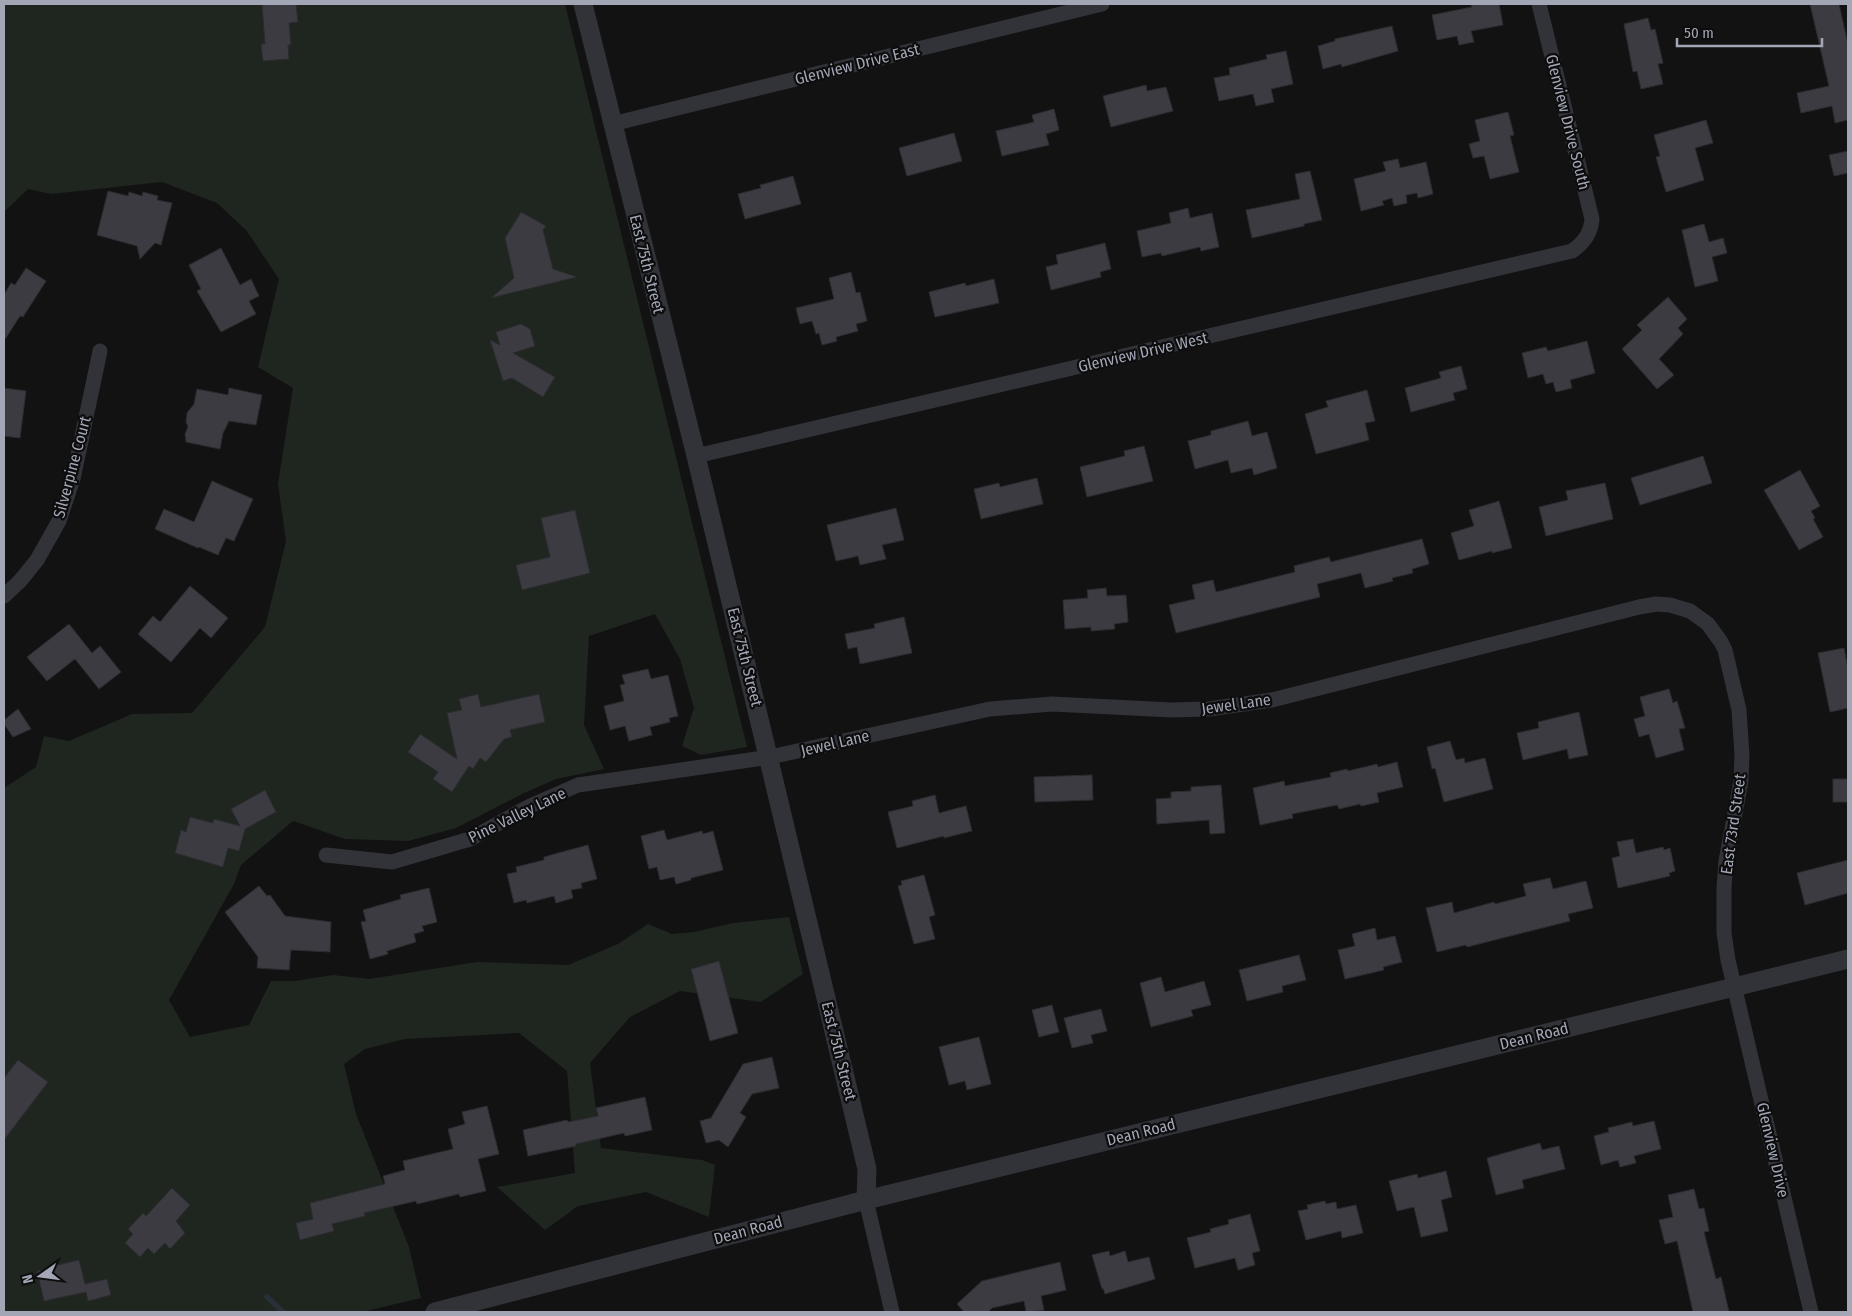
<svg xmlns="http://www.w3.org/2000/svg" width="1852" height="1316" viewBox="0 0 1852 1316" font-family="'Fira Sans Condensed',sans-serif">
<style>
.green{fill:#1e261f}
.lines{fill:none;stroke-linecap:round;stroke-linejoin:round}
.stream{stroke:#272f38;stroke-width:5.5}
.building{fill:#3c3b41;stroke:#2c2b30}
.minor{stroke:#323339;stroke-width:15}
.tertiary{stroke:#323339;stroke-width:19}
.labels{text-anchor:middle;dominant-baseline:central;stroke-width:4.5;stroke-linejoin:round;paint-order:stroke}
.street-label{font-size:16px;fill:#a2a6b5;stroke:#0d0d0e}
</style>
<rect width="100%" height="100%" fill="#121213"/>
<path class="green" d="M4,4h561l182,743 -46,8 -19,-9 12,-38 -14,-49 -25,-45 -66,22 -5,89 20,44 -48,10 -34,15 -66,34 -48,13 -63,-2 -52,-18 -52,44 -7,19 -65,116 21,37 59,-12 22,-44h24l38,-6 36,4 108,-17 91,3 50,-21 30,-20 24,10 22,-2 39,-9 56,-6 14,57 -42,28 -81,-11 -50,26 -40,46 11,85 101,12 13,5 -6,52 -63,-25 -68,14 -33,24 -48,-43 78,-14 -8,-102 -48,-38 -114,6 -40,10 -21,15 12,50 53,133 12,51 -59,14h-358v-524l32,-21 8,-31 25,5 63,-27 60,-1 73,-86 21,-86 -8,-57 15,-96 -35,-21 21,-88 -33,-49 -29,-27 -55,-21 -111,12 -23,-5 -24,23z"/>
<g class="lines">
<path class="stream" d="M267,1297l16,15"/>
</g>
<g class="building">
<path d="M262,4h34l2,18 -9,1 2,22h-3l1,14 -26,2 -2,-17h4z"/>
<path d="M1480,4h19l4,21 -32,6 3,11 -15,3 -2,-9 -20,4 -5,-25 40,-8 -1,-2z"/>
<path d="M1810,4h29l9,41v75l-13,3 -3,-17 -31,7 -4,-20 32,-7z"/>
<path d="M1648,18l3,12 4,-1 8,34 -5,1 5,20 -22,5 -4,-18 -4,1 -9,-48z"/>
<path d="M1392,26l6,25 -56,16 -1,-3 -18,5 -5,-23 17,-5v-2z"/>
<path d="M1286,51l7,33 -22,5 3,13 -18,4 -3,-12 -34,7 -5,-23 16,-3 -1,-7 38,-9 -1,-4z"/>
<path d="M1146,85l1,6 19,-4 7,24 -62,16 -8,-31z"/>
<path d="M1054,109l5,21 -13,4 3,11 -47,11 -6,-25 38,-9 -2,-7z"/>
<path d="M1508,112l6,23 -4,1 9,36 -29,7 -6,-23 -11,2 -4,-14 11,-3 -5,-21z"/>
<path d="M1706,120l7,23 -18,5 9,32 -38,12 -10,-35 4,-1 -6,-21z"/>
<path d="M954,133l8,28 -55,15 -8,-28z"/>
<path d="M1848,151v22l-14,3 -5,-21z"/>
<path d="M1398,159l2,9 26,-6 7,32 -15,4 -1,-5 -11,2 1,8 -13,3 -2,-8 -10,3 2,4 -23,6 -7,-32 32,-8 -3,-9z"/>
<path d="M1310,171l12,49 -18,4v2l-52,12 -6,-28 54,-11 -5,-25z"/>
<path d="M793,176l8,28 -56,15 -7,-25 23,-6 -1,-3z"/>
<path d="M108,191l20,5 1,-4 13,4 1,-4 15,4 -1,4 15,3 -11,42 -6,-2 -15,16 -3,-13 -40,-11z"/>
<path d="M1188,208l2,10 22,-5 7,34 -18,4 -1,-4 -38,9 -1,-3 -19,4 -5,-26 34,-8 -2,-10z"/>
<path d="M521,212l25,14 -3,4 10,39 24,8 -86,21 23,-20 -9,-40z"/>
<path d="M1704,224l5,18 14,-4 4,15 -15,4 6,24 -23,6 -13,-57z"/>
<path d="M1105,243l6,26 -11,3 1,5 -50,13 -5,-23 12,-3 -2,-9z"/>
<path d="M221,248l19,37 11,-6 8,17 -10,5 7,13 -35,18 -24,-41 4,-2 -12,-24z"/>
<path d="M26,268l20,13 -23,36 -3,-1 -16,25v-46l7,-12 4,2z"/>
<path d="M851,272l5,21 4,-1 7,29 -11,3 2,7 -22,6 1,4 -15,4 -3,-12 -3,1 -4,-13 -12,3 -4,-16 38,-9 -5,-21z"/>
<path d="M994,279l5,24 -64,14 -6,-25 36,-9 1,3z"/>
<path d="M1668,297l19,22 -9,9 5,6 -24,25 15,16 -17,14 -35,-40 20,-19 -5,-5z"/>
<path d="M521,324l9,5 5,17 -22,7 42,24 -12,20 -31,-19 -9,3 -13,-41 10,5 -4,-13z"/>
<path d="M1587,341l8,32 -25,7 2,8 -16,4 -3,-10 -7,2 -3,-10 -15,4 -6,-25 24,-6 2,4z"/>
<path d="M1461,366l6,23 -14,4 2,7 -44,12 -6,-24 36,-10 -2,-6z"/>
<path d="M4,388l22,3 -6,47 -16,-2z"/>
<path d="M229,388l33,7 -6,30 -27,-4 -6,12 -3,16 -34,-7 -1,-8 3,-7 -2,-5 1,-9 7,-9 3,-15 31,6z"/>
<path d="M1367,390l8,31 -10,2 4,17 -53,14 -11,-40 23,-7 -2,-6z"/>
<path d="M1248,421l4,15 15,-4 10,36 -23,7 -2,-7 -21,5 -3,-13 -33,9 -7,-28 23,-6v-4z"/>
<path d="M1144,446l9,35 -66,16 -7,-30 45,-11 -1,-5z"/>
<path d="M1703,456l9,27 -72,22 -9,-27z"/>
<path d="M1800,470l20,36 -9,5 4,7 -2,1 10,18 -24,13 -35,-60z"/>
<path d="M1037,478l6,26 -62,15 -7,-30 25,-6 1,4z"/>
<path d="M212,481l41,18 -19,42 -8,-3 -8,17 -19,-8 -1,1 -43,-19 9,-20 30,13z"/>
<path d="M1605,483l8,36 -67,17 -7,-29 29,-7 -2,-9z"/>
<path d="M1499,501l13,47 -20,5v-2l-33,9 -8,-27 23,-7 -5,-16z"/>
<path d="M896,508l8,32 -22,5 4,14 -26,6 -2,-9 -22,5 -9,-36z"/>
<path d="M575,510l15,63 -68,17 -6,-25 34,-8 -9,-39z"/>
<path d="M1422,539l7,25 -17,5 1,4 -21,5 1,3 -28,7 -4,-15 -44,11 3,13 -144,36 -7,-28 26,-6 -3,-14 21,-5 3,12 79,-20 -1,-6 35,-9 2,5z"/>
<path d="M190,586l38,32 -17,20 -11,-10 -29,34 -33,-28 15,-18 7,6z"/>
<path d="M1106,588l1,8 19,-1 2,27 -14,2 1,5 -24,2v-4l-26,2 -2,-29 25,-2 -1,-8z"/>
<path d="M904,617l8,36 -52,11 -3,-17 -9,2 -3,-15 30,-6 -1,-4z"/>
<path d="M69,624l23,29 8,-7 21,26 -22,17 -24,-30 -28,22 -20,-24z"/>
<path d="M1844,648l4,21v39l-18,4 -12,-59z"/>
<path d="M648,669l3,10 17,-4 10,41 -9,2 1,4 -20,5 2,8 -23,6 -4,-15 -15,4 -6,-24 20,-5 -4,-16 5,-1 -3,-9z"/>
<path d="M1669,689l4,14 4,-2 8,27 -6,1 5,21 -28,8 -7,-24 -10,3 -5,-18 11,-3 -5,-19z"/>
<path d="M478,694l3,13 58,-13 6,28 -35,8 2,7 -8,2 -18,23 -6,-4 -7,11 -4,-3 -17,26 -19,-13 5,-7 -30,-20 12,-18 37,25 -10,-46 15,-3 -3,-11z"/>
<path d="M18,709l13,20 -18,8 -9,-13v-4z"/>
<path d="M1579,712l9,43 -19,4 -2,-10 -44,11 -6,-27 22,-5 -1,-6z"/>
<path d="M1450,741l6,19 8,-2 1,5 20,-5 8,31 -49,13 -9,-34 -3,1 -5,-22z"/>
<path d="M1397,762l6,25 -26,6 2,9 -18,4 -1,-2 -21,5 -2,-4 -45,9 1,4 -33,7 -7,-37 31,-7 1,5 46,-9 -1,-4 17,-4 1,2 29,-7 1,3z"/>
<path d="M1092,775l1,25 -58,2 -1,-25z"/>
<rect x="1833" y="779" width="15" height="23"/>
<path d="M1221,785l4,48 -15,1 -1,-14 -52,4 -1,-25 15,-1v-6l20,-1v-4z"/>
<path d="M265,790l11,22 -31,17 -6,22 -11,-3 -5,19 -48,-14 6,-23 5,2 4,-15 23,6 1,-4 26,7 -9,-17z"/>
<path d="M935,795l4,18 27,-7 6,25 -28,7v-2l-47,12 -9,-36 25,-6 -1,-5z"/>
<path d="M664,830l3,10 35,-9 1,3 10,-3 10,39 -32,8v2l-15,4 -2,-7 -14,3 -3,-13 -8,2 -8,-33z"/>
<path d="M1633,839l3,14 27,-6 1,3 6,-2 5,23 -6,2 1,3 -52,12 -6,-30 8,-2 -3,-14z"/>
<path d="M588,845l9,34 -16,4 1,5 -11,2 2,8 -17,5 -2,-7 -27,7 -1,-3 -12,3 -7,-29 10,-2 -1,-5 28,-7v-3l14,-4z"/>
<path d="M1848,860v33l-43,12 -8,-32z"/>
<path d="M924,875l11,40 -6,2 6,22 -21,5 -16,-58 4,-1 -1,-4z"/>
<path d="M1550,878l3,11 33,-8 7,27 -25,6 2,7 -103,26 -1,-2 -29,7 -11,-44 26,-6 2,11 40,-11 1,2 31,-8 -3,-12z"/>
<path d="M259,886l8,10 3,-1 15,21 46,6 -1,30 -39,-2 -2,20 -32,-2 1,-11 -33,-45z"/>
<path d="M429,888l8,34 -15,4 2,5 -10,3 2,8 -29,9 1,3 -18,5 -9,-37 5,-1 -3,-11 38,-11 -1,-4z"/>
<path d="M1375,928l2,12 18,-4 7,26 -19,5 1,3 -39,9 -7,-29 17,-4 -3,-12z"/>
<path d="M1299,955l7,25 -24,6 1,6 -36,9 -8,-31z"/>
<path d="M719,961l19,72 -28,8 -19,-72z"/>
<path d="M1161,977l4,15 39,-11 7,24 -20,5 2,6 -42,11 -11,-44z"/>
<path d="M1052,1005l7,27 -20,5 -7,-27z"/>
<path d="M1101,1009l6,22 -16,4 2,8 -21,5 -8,-30z"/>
<path d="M979,1037l12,47 -24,6 -2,-9 -16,4 -10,-38z"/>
<path d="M772,1057l7,31 -27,6 -12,19 6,4 -18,30 -9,-7 -13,3 -6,-22 11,-3 32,-54z"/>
<path d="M18,1060l30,22 -44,58v-62z"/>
<path d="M645,1097l7,33 -27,6 -1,-3 -48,11v2l-48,10 -5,-26 44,-10 1,2 30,-6 -2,-8z"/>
<path d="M487,1106l12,48 -21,5 8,32 -26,6 -1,-3 -42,10 -1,-3 -52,12 1,3 -33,8 2,7 -34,9 -4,-17 17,-4 -3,-16 75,-19 -2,-8 22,-6 -2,-9 50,-12 -5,-20 17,-5 -3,-12z"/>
<path d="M1654,1121l7,28 -27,7 2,7 -16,4 -2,-7 -17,5 -7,-29 15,-4 -1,-4 24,-6 1,4z"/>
<path d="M1540,1143l2,7 17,-4 6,23 -43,11 2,8 -28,7 -9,-37z"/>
<path d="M1446,1171l6,26 -11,3 7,31 -27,6 -7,-30 -17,4 -8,-30 28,-7 1,4z"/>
<path d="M172,1188l18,17 -14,16 9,12 -15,16 -5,-6 -11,11 -6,-6 -8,9 -15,-14 8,-9 -5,-5 15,-16 3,3z"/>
<path d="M1694,1189l5,20 5,-1 5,23 -5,1 12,47 5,-2 8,35h-36l-16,-71 -12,3 -6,-24 14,-3 -5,-22z"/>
<path d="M1325,1201l1,3 10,-2 1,7 19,-4 7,28 -21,5 -1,-7 -35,9 -8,-29 10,-2 -1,-4z"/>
<path d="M1250,1214l10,37 -8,2 3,12 -17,5 -3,-12 -40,10 -8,-30 24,-6 -1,-3 19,-5 -1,-4z"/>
<path d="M1109,1251l1,5 15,-5 3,11 21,-5 6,22 -50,15 -2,-6 -1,1 -10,-34z"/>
<path d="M79,1260l6,24 22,-5 4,16 -23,6 -2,-9 -42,9 -7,-30 13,-2 -1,-2z"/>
<path d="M1060,1262l6,28 -25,6 3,14 -18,2 -2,-11 -32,7 -4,4h-24l-7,-8 25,-23z"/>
</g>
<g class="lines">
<g class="minor">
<path d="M612,124l490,-120"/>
<path d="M696,456l876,-205c12,-8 19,-18 20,-32l-53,-215"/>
<path d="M4,596l16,-15 17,-21 22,-39 14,-42 27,-128"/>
<path d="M326,855l66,7 78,-23 60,-33 48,-21 192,-28 220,-48 62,-5 120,6 37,-1 63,-9 367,-93 17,-3 14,1 20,6 18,13 13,18 4,8 14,60 3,45 -1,26 -15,80 -2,27v45l4,27 83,352"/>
<path d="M866,1200l26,112"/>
</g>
<g class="tertiary">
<path d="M583,4l113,452 171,713 -1,31"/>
<path d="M435,1312l431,-112 982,-241"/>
</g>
</g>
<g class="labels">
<g class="street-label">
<text transform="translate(857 64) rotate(-14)">Glenview Drive East</text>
<text transform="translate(1568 122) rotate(76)">Glenview Drive South</text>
<text transform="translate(647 264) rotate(76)">East 75th Street</text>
<text transform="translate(1143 352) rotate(-13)">Glenview Drive West</text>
<text transform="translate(72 467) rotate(-75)">Silverpine Court</text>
<text transform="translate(745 657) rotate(76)">East 75th Street</text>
<text transform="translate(1236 704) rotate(-8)">Jewel Lane</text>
<text transform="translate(835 743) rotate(-13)">Jewel Lane</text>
<text transform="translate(517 815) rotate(-26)">Pine Valley Lane</text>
<text transform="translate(1733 824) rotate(-82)">East 73rd Street</text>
<text transform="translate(1534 1036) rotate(-14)">Dean Road</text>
<text transform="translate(839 1051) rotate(76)">East 75th Street</text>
<text transform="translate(1141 1132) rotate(-14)">Dean Road</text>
<text transform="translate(1773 1150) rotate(77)">Glenview Drive</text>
<text transform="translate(748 1230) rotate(-15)">Dean Road</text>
</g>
</g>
<rect width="1852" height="1316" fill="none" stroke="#a2a6b5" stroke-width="10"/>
<g transform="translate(40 1276) rotate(256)" stroke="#0d0d0e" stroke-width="4" paint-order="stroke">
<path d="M0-4L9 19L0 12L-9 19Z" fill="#a2a6b5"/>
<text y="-8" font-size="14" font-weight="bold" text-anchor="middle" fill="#a2a6b5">N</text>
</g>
<path d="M1677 38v8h145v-8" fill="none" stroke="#a2a6b5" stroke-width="2.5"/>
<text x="1684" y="38" font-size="15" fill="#a2a6b5" stroke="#0d0d0e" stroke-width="4" paint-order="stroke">50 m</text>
</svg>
